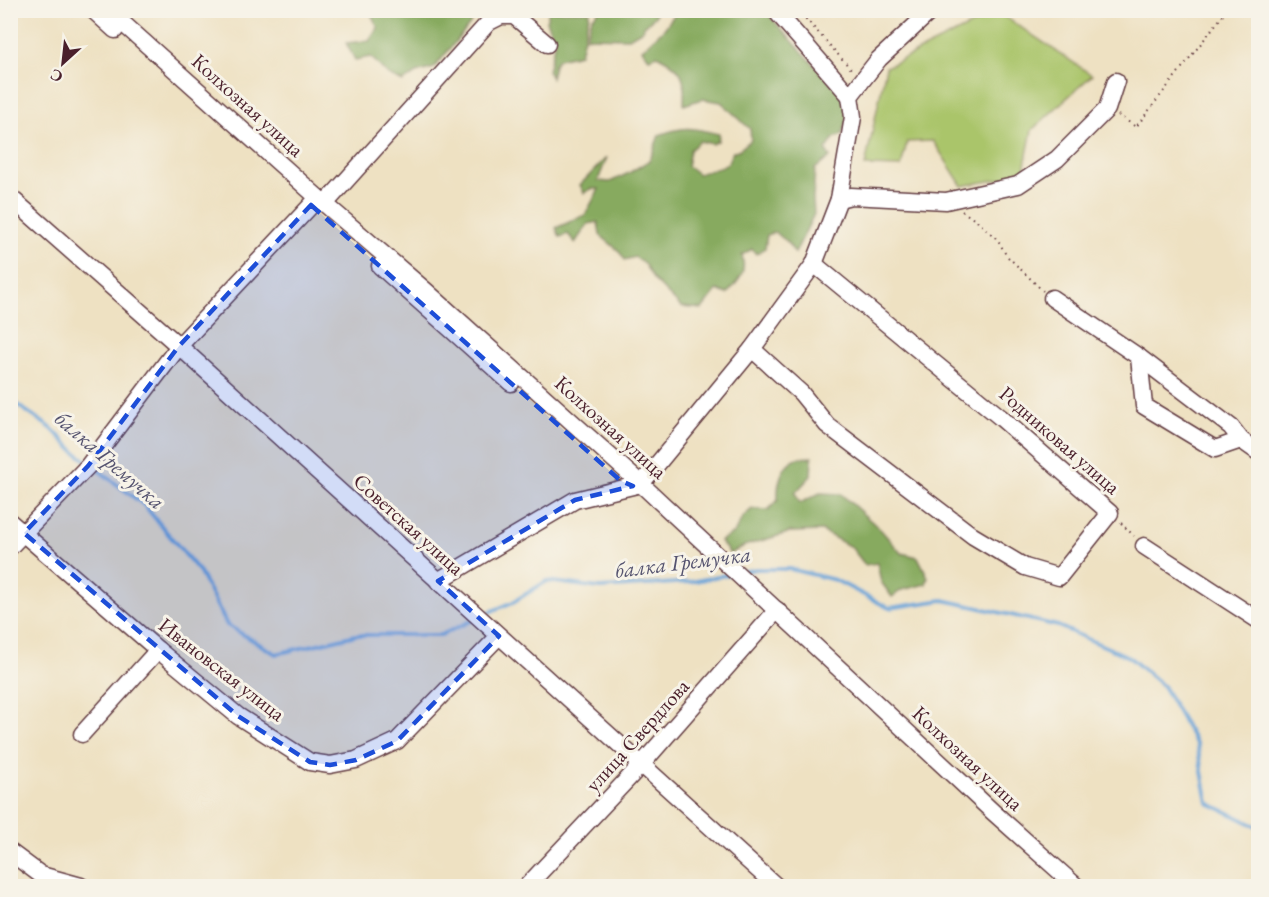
<svg xmlns="http://www.w3.org/2000/svg" width="1269" height="897" viewBox="0 0 1269 897" font-family="'EB Garamond',serif">
<style>
.green{fill:#aac56b;stroke:#7a724b;stroke-width:1.5}
.forest{fill:#87aa5f;stroke:#686445;stroke-width:1.5}
.lines{fill:none;stroke-linecap:round;stroke-linejoin:round}
.stream{stroke:#66a1d6;stroke-width:4}
.minor-casing{stroke:#633c42;stroke-width:19}
.path{stroke:#633c42;stroke-width:2;stroke-dasharray:1.5 4.5;stroke-linecap:butt}
.minor{stroke:#fff;stroke-width:16}
.marked{fill:#1d4ed8;fill-opacity:0.2;stroke:#1d4ed8;stroke-width:4.5;stroke-dasharray:12 8;stroke-linejoin:round}
.labels{text-anchor:middle;dominant-baseline:central;stroke-width:6;stroke-linejoin:round;paint-order:stroke}
.street-label{font-size:21px;fill:#4a1f2b;stroke:#f7f3e8}
.water-label{font-size:22px;font-style:italic;fill:#55536f;stroke:#f7f3e8}
</style>
<rect width="100%" height="100%" fill="#f7f3e8"/>
<filter id="ink" filterUnits="userSpaceOnUse"><feTurbulence type="fractalNoise" baseFrequency=".0167" numOctaves="2"/><feDisplacementMap in="SourceGraphic" scale="12" xChannelSelector="R" yChannelSelector="G"/><feConvolveMatrix kernelMatrix="1 2 1 2 8 2 1 2 1" color-interpolation-filters="sRGB"/></filter>
<filter id="wash" filterUnits="userSpaceOnUse"><feTurbulence type="fractalNoise" baseFrequency=".008" numOctaves="4" result="noise"/><feDisplacementMap in="SourceGraphic" scale="24" xChannelSelector="R" yChannelSelector="G"/><feGaussianBlur stdDeviation="1.35" result="paint"/><feColorMatrix in="noise" values="0 0 0 0 0 0 0 0 0 0 0 0 0 0 0 0 0 1.4 0 .05"/><feComposite in="paint" operator="in"/></filter>
<g filter="url(#wash)">
<rect width="100%" height="100%" fill="#eee1c2"/>
<path class="green" d="M998,12l94,63 -60,55 -9,45 -61,11 -29,-45 -26,1 -6,25 -36,-1 21,-99z"/>
<g class="forest">
<path d="M366,11l109,-1v1l-4,12 -37,45 -18,5 -13,9 -15,-7 -17,-18 -16,3 -9,-17 23,-2 9,-13 -7,-14z"/>
<path d="M549,11h41l-10,43 -22,5 -4,6 -3,13 -3,-7 7,-30 -9,-20z"/>
<path d="M599,11v-1l57,1 -1,5 -9,8 -5,7 -12,7 -43,-1 6,-19z"/>
<path d="M677,11h88l77,84 6,22 -6,18 -8,3 -8,12 4,7 -15,12 -2,30 1,15 -19,39 -9,-12 -11,-9 -8,3 -2,13 -9,6 -4,-5 -10,6c5,19 -3,25 -15,39l-10,-4 -15,19 -21,-2 -28,-28 -8,-14 -10,-8 -10,3 -7,-10 -18,-15 -2,-13 -10,2 -13,19 -7,-9 -8,3 -4,-9 29,-13 14,-26h-8l-7,4 -4,-8 27,-28 -9,24 12,1 19,-9 21,-13 9,-25c26,-10 34,-7 60,-1l-1,7 -6,3 -12,-3 -10,9 -3,16 11,8 20,-6 10,-5 4,-11 8,-3 11,-9 -1,-11 -29,-27 -19,-3 -18,6c1,-30 0,-36 -27,-50l-8,3 -7,-9 22,-20z"/>
<path d="M812,457l-1,19 -16,17 5,10 20,-10 21,1 40,36 20,23 17,4 10,20 -2,7 -24,6 -10,7 -11,-15 -4,-19 -12,2 -14,-18 -29,-16 -31,1 -47,14 -14,8 -10,-13 14,-8 9,-16 9,-8 16,1 10,-10c-1,-15 3,-36 19,-42 4,-1 11,0 15,-1z"/>
</g>
<g class="lines">
<g class="stream">
<path d="M10,400l41,28 24,24 12,9"/>
<path d="M93,466l51,39 55,66 28,54 49,29 80,-19h85l34,-16"/>
<path d="M741,572l15,-3h34l45,11 54,28 54,-8 46,10 69,16 71,31 34,29 34,59 11,58 50,24"/>
<path d="M485,614l28,-12 34,-21 53,7 90,-6 41,-8"/>
</g>
</g>
</g>
<g filter="url(#ink)">
<g class="lines">
<defs>
<g id="minor">
<path d="M93,10l22,20"/>
<path d="M108,10l217,194 101,87 215,193 352,328 83,74"/>
<path d="M775,10l75,86"/>
<path d="M10,197l169,149 597,540"/>
<path d="M839,199l12,-3 95,5 72,-16 39,-26 50,-50 9,-28"/>
<path d="M325,204l164,-182 12,-6h13l33,28"/>
<path d="M380,266l131,117"/>
<path d="M1052,298l87,59 92,70 10,13 17,12"/>
<path d="M752,349l49,44 26,32 146,111 52,31 34,10 51,-64 -110,-96 -186,-153"/>
<path d="M1139,357l5,49 71,43 26,-9"/>
<path d="M10,522l148,128 80,66 72,46 20,3 26,-5 41,-19 102,-105"/>
<path d="M1144,546l114,74"/>
<path d="M10,547l78,-81 91,-120 139,-148"/>
<path d="M438,581l137,-81 66,-16 111,-135 62,-85 25,-65 14,-82 -3,-21 29,-37 53,-49"/>
<path d="M82,734l76,-84"/>
<path d="M10,852l31,23 40,11"/>
<path d="M527,886l114,-121 136,-155"/>
</g>
</defs>
<use href="#minor" class="minor-casing"/>
<g class="path">
<path d="M815,10l-9,9 46,51"/>
<path d="M1118,115l18,12 91,-117"/>
<path d="M962,211l16,11 20,18 8,15 37,36"/>
<path d="M1121,523l13,13"/>
</g>
<use href="#minor" class="minor"/>
</g>
</g>
<path class="marked" d="M311,205l310,276 12,5 -58,14 -137,81 61,55 -102,105 -41,19 -26,5 -20,-3 -72,-46 -214,-183 64,-67 91,-120z"/>
<g class="labels">
<g class="street-label">
<text transform="translate(248 105) rotate(42)">Колхозная улица</text>
<text transform="translate(611 427) rotate(42)">Колхозная улица</text>
<text transform="translate(1060 440) rotate(41)">Родниковая улица</text>
<text transform="translate(409 524) rotate(42)">Советская улица</text>
<text transform="translate(222 669) rotate(38)">Ивановская улица</text>
<text transform="translate(637 735) rotate(-48)">улица Свердлова</text>
<text transform="translate(968 758) rotate(43)">Колхозная улица</text>
</g>
<g class="water-label">
<text transform="translate(110 460) rotate(41)">балка Гремучка</text>
<text transform="translate(683 562) rotate(-7)">балка Гремучка</text>
</g>
</g>
<rect width="1269" height="897" fill="none" stroke="#f7f3e8" stroke-width="36"/>
<g transform="translate(63 63) rotate(207)" stroke="#f7f3e8" stroke-width="4.5" paint-order="stroke">
<path d="M0-4.5L10 22L0 15L-10 22Z" fill="#4a1f2b"/>
<text y="-9" font-size="16" font-weight="bold" text-anchor="middle" fill="#4a1f2b">С</text>
</g>
</svg>
